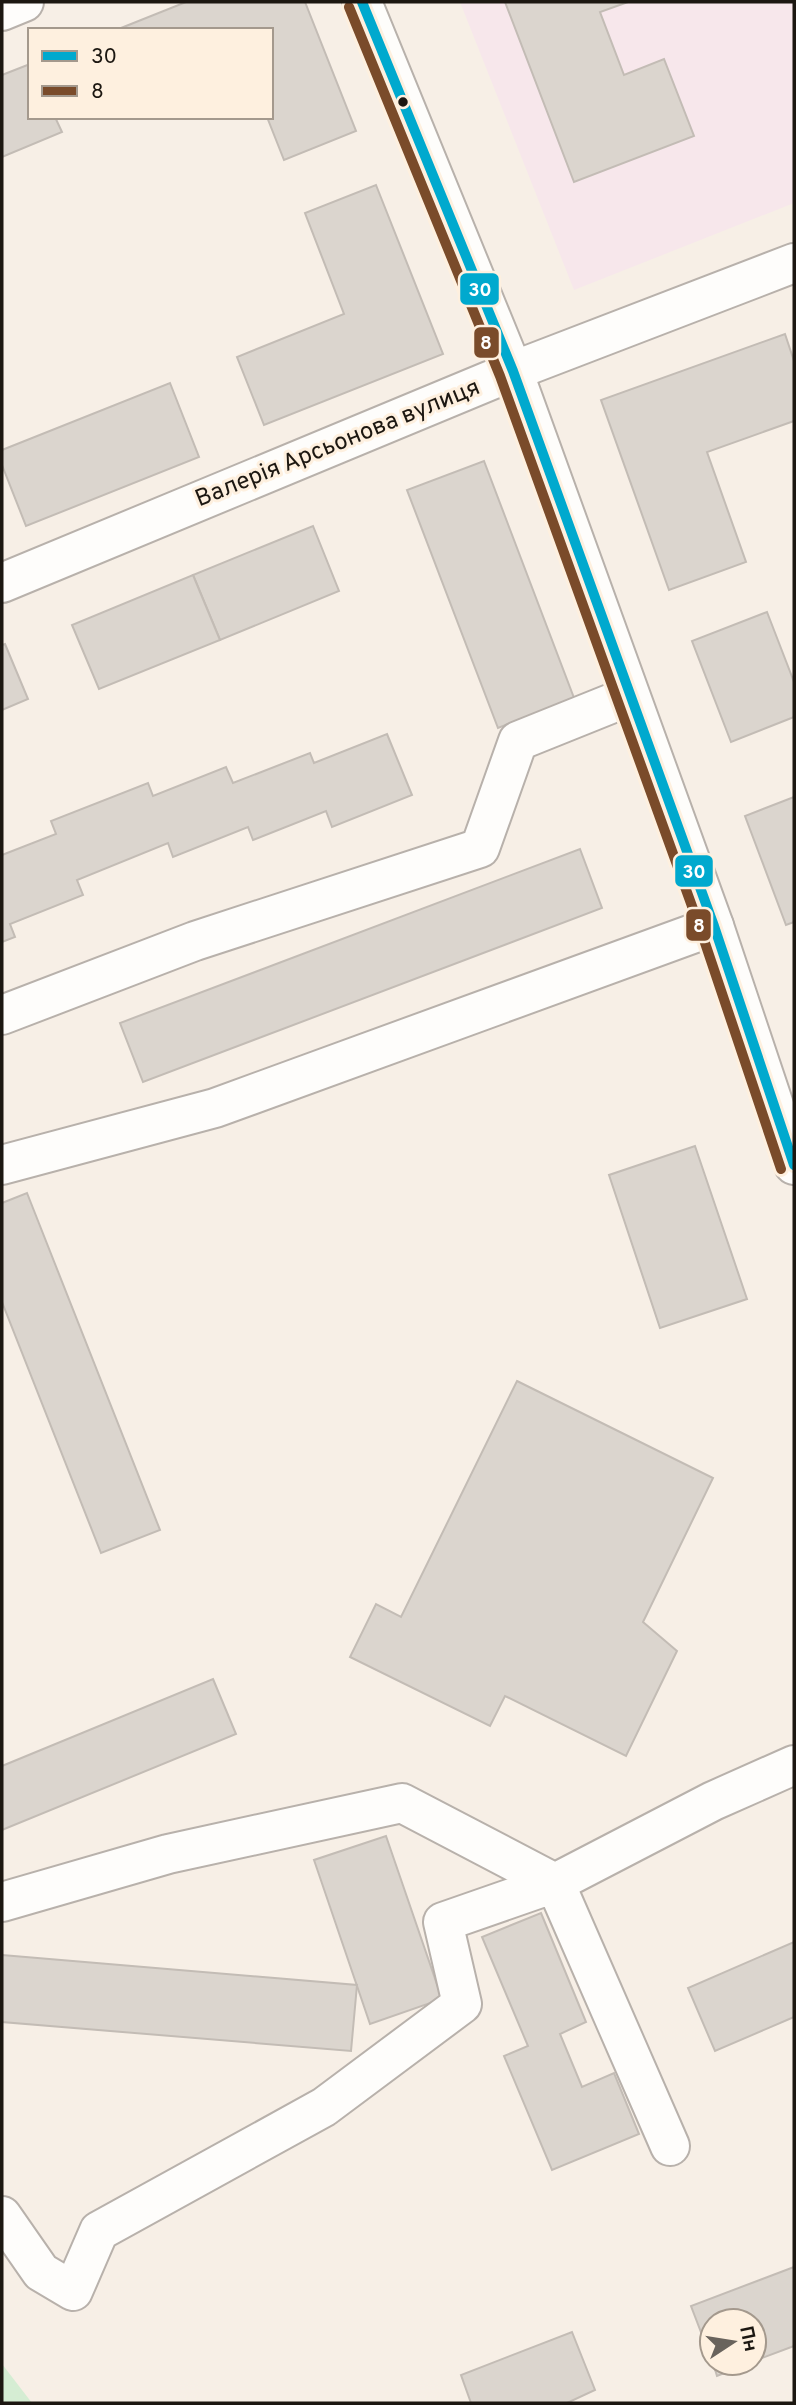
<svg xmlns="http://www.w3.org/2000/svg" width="796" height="2405" viewBox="0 0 796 2405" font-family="Overpass,sans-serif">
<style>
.education{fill:#f7e7eb}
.green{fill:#d5edd3}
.building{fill:#dbd5ce;stroke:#c3bcb5;stroke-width:2}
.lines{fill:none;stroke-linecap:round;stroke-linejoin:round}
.minor-casing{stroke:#b8b1ab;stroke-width:42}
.minor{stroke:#fefdfb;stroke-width:38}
.bus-1-casing{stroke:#fef0df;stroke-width:16}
.bus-2-casing{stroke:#fef0df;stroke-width:16}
.bus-1{stroke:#00a9ce;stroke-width:10}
.bus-2{stroke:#7a4b2a;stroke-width:10}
.bus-dot{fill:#1c1711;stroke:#fef0df;stroke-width:2.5}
.labels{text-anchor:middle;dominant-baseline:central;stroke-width:6;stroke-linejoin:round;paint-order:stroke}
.street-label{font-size:24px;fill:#1c1711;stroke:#fef0df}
.line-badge{stroke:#fef0df;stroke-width:2.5}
.badge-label{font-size:19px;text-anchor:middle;font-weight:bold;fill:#fff}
</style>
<rect width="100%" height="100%" fill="#f7efe6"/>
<path class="education" d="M460,2h334v201l-220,87z"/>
<path class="green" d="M2,2364l30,39h-30z"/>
<g class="building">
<path d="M186,2h119l51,129 -72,29 -17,-43h4v-87h-155z"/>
<path d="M505,2h123l-28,10 24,63 40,-16 30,77 -120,46z"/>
<path d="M30,64v53h25l7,15 -60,25v-82z"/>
<path d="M376,185l67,169 -179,71 -27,-68 107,-43 -39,-101z"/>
<path d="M785,334l9,27v60l-87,31 39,110 -77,28 -68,-190z"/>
<path d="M170,383l29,74 -173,69 -24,-61v-15z"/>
<path d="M484,461l90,237 -76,30 -91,-238z"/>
<path d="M313,526l26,65 -119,49 -27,-65z"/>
<path d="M193,575l27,65 -121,49 -27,-64z"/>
<path d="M767,612l27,70v35l-63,25 -39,-101z"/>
<path d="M5,644l23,55 -26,11v-65z"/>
<path d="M387,734l25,61 -80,32 -6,-16 -73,29 -5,-13 -75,30 -5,-14 -91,37 6,15 -73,29 5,13 -13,5v-87l54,-21 -5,-13 97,-38 5,13 73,-29 7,16 77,-30 4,10z"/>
<path d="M794,797v125l-8,3 -41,-109z"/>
<path d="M580,849l22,59 -459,174 -23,-59z"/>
<path d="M695,1146l52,153 -87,29 -51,-153z"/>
<path d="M27,1193l133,337 -59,23 -99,-251v-99z"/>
<path d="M517,1381l196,97 -70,144 34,29 -51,105 -121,-60 -15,30 -140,-69 26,-53 25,13z"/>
<path d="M213,1679l23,55 -234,96v-64z"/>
<path d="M386,1836l56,163 -72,25 -56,-164z"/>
<path d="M541,1913l45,109 -26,12 22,53 32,-14 25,61 -87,36 -48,-114 24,-10 -46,-109z"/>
<path d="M794,1942v75l-79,34 -27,-63z"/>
<path d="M2,1955l355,30 -6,66 -349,-29z"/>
<path d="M794,2267v79l-40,15v-40h-42v40l-21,-55z"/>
<path d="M572,2332l23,58 -28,13h-96l-10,-28z"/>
<path d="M713,2363h37l-33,13z"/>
</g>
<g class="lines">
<defs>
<g id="minor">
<path d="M362,2l151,369 201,555 80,239"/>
<path d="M2,11l22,-9"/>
<path d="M2,583l511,-212 281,-108"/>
<path d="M2,1015l193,-74 285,-93 38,-107 112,-45"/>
<path d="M2,1165l213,-57 499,-182"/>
<path d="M2,1902l166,-48 234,-51 153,80 158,-82 81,-36"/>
<path d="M2,2216l39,56 32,19 26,-60 225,-124 138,-103 -19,-82 112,-39 115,263"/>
</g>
</defs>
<use href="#minor" class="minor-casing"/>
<use href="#minor" class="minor"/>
<defs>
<path id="bus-1" d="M362,2l151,369 201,555 80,239"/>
<path id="bus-2" d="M349,7l151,369 201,555 80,238"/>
</defs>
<use href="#bus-1" class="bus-1-casing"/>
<use href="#bus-2" class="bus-2-casing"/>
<use href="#bus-1" class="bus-1"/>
<use href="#bus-2" class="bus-2"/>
</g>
<circle class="bus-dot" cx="403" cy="102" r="6"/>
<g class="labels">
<g class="street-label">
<text transform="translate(338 444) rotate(-22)">Валерія Арсьонова вулиця</text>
</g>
</g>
<g class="line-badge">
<rect x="459" y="272" width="41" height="34" rx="7" fill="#00a9ce"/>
<rect x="473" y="326" width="27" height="33" rx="7" fill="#7a4b2a"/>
<rect x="674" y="854" width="40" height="34" rx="7" fill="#00a9ce"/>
<rect x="685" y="908" width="27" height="34" rx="7" fill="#7a4b2a"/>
</g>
<g class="badge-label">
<text x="480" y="296">30</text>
<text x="486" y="349">8</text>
<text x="694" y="878">30</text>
<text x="699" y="932">8</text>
</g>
<rect width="796" height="2405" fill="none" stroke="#1c1711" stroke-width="7"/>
<rect x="28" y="28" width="245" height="91" fill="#fef0df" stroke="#a4998d" stroke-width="2"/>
<rect x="42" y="51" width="35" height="10" fill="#00a9ce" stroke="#a4998d" stroke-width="2"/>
<text x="91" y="63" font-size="21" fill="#1c1711">30</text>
<rect x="42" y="86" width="35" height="10" fill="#7a4b2a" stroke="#a4998d" stroke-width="2"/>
<text x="91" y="98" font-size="21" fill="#1c1711">8</text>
<g transform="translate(733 2342) rotate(78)"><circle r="33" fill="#fef0df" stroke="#a4998d" stroke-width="2"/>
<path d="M0-5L12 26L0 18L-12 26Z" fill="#69635c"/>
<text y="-10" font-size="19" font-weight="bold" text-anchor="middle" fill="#1c1711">Пн</text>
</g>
</svg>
